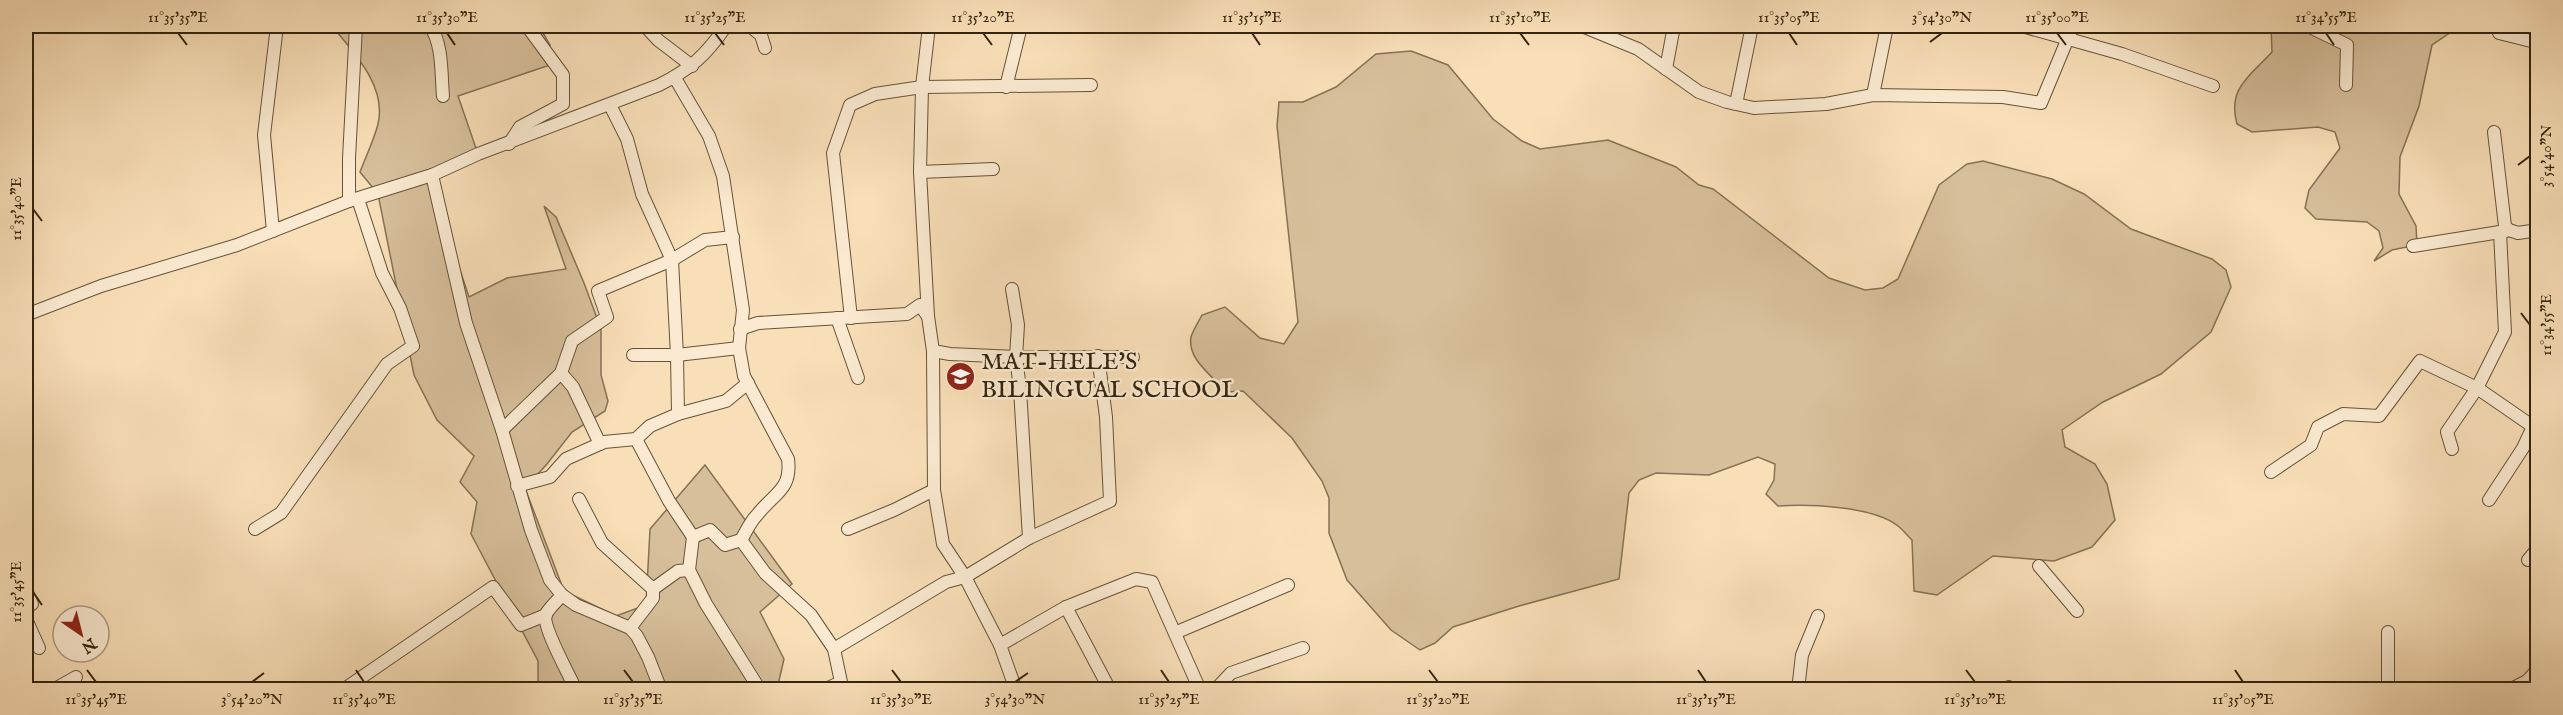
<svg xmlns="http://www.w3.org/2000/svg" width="2563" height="715" viewBox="0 0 2563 715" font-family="'IM FELL English',serif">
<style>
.green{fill:#d7bf9b;stroke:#857254;stroke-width:1.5}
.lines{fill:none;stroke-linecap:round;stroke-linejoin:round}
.minor-casing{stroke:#645338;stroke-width:14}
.minor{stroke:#fbead1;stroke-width:12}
.ticks{fill:none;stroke:#33240d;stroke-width:2}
.labels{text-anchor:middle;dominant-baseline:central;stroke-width:5;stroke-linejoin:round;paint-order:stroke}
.poi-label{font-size:24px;fill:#33240d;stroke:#fbead1;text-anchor:start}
.neatline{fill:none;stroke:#33240d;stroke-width:2}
.ticks-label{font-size:15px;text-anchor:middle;fill:#33240d}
</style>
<rect width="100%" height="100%" fill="#f9dfb8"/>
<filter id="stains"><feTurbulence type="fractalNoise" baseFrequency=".00333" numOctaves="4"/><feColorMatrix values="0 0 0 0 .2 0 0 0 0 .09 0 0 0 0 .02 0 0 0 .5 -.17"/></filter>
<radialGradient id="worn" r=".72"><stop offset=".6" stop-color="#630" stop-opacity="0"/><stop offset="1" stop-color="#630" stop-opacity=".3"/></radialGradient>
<g class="green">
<path d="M332,26h207l11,19v20l-92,31 20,58 -46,22 6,28 31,93 38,-19 59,-9 -22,-63 12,11 28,66 17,46v46l7,26 -3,10 -33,21 -25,32 -22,24 39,103 52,25 30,-11 4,-76 55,-64 87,119 -32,28 24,47 -7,30h-239v-28l-67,-127 6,-32 -17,-20 14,-26 -37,-36 -23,-45 -36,-181 -18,-22c6,-16 14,-32 18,-48 9,-38 -24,-71 -46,-98z"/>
<path d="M2271,26h189l-28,19 -13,61 -19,51 -1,37 17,32 1,19 -25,5 -18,11 9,-13 -4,-17 -12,-9 -51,-3 -11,-11 4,-18 31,-42 -5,-16 -17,-5 -66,5 -15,-8c-10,-36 13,-48 35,-72z"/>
<path d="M1411,51l37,14 45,54 29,22 18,8 68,-9 68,27 23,18 14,4 116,89 36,12 18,-2 15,-9 41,-94 28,-21 16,-3 69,18 32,15 47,35 81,30 14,11 5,17 -20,45 -50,42 -58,28 -41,28 3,17 30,17 12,20 8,36 -23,27 -38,14 -61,-5 -56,39 -23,-4 -2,-51c-5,-5 -9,-10 -14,-14 -25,-20 -89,-22 -120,-20l-12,-12 8,-14 1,-16 -17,-7 -49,18 -53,-2 -17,7 -10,13 -10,86 -100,27 -66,21 -18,16 -15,7 -29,-20 -44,-50 -18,-47v-35l-7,-17 -30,-43 -49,-47 -18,1c-12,-17 -38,-32 -34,-55 2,-7 8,-16 11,-22l23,-8 35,31 24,6 14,-22 -21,-196 2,-24h24l33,-15 40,-33z"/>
</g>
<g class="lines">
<defs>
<g id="minor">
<path d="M430,26c13,18 11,48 13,70"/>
<path d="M645,26l13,14 34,26"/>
<path d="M750,26l11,9 4,13"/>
<path d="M929,26l-7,61 -2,85 8,144 5,35 1,139 9,54 22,33 35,68 16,45"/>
<path d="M1582,26l56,23 61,43 28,10 27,6 72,-4 47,-9 130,2 38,6 32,-77"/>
<path d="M2022,26l100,28 91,32"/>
<path d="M2308,26l39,19 -1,40"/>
<path d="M2499,33l36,9 3,-3"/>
<path d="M1666,69l8,-43"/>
<path d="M675,78l34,58 14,40 20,134 -4,38 5,28 44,83c4,31 -14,34 -31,56 -7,7 -11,17 -16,25l-16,5 -15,-15 -17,7 -4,33 17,34 54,86"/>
<path d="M1006,87l15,-61"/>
<path d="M1873,95l14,-69"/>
<path d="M1736,104l16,-78"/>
<path d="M610,105l17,34 15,55 30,66 5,95 1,59"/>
<path d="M2494,132l11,94 4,4 9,3 20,-3"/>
<path d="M509,144l11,-17 43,-23v-29l-36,-49"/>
<path d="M920,172l73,-3"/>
<path d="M432,175l34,148 36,107 29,100 19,50 12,15 14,10 54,23 7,8 11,21 13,33"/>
<path d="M349,201v-43l7,-132"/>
<path d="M273,231l-9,-96 13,-109"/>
<path d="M2413,246l93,-15"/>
<path d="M26,315l75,-29 136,-41 112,-44 83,-26 46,-21 181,-69c32,-16 47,-30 67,-59"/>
<path d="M837,318l21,60"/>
<path d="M851,318l-18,-165 17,-48 25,-11 47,-7 169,-2"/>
<path d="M740,329l18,-6 149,-9 13,-9 7,10"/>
<path d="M933,351l17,3 66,3 2,-32 -6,-36"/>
<path d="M633,355h44l62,-7"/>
<path d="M561,373l12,14 27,57"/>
<path d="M502,430l59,-57 11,-32 35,-24 -9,-26 74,-31 33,-20 28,-3"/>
<path d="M636,439l33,62 24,36"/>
<path d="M2452,449l-5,-17 30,-44 28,-56 -5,-100"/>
<path d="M2271,472l40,-27 7,-18 25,-13 36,2 41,-55 57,27 61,42"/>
<path d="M517,486l33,-9 16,-18 38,-17 32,-3 14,-13 28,-12 48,-13 22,-18"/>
<path d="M579,499l23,44 51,46"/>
<path d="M2489,500l34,-52 15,-32"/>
<path d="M255,529l26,-16 106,-149 26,-18 -13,-38 -18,-35 -24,-74"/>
<path d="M848,529l46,-19 40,-20"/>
<path d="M1029,538l-9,-149 -4,-32h117"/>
<path d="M741,540l24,33 46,42 23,34 7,33 -17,8"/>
<path d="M2528,560l10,-12"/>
<path d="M2039,566l38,45"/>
<path d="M26,590l6,14 -6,2"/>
<path d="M562,595c-5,6 -12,12 -16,19 -5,11 24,62 30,76"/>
<path d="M1066,607l44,83"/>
<path d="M26,619l13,29"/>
<path d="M630,628l23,-30v-9l25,-18 11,-1"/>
<path d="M1177,632l111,-47"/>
<path d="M2388,632v58"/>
<path d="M1000,645l66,-38 70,-28 16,3 48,108"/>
<path d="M834,649l112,-67 19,-5 64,-39 81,-37 -4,-84 -8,-61"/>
<path d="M2527,681l11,-12"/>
<path d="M2009,687l2,3"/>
<path d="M53,690l23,-13"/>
<path d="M343,690l150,-103 28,38 25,-10"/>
<path d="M1215,690l16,-17 72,-25"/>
<path d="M1798,690l4,-35 16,-39"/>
<path d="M2509,690l18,-9h11"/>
</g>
</defs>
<use href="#minor" class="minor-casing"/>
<use href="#minor" class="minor"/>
</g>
<path class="ticks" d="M178,33l9,12M447,33l8,12M715,33l9,12M983,33l9,12M1252,33l8,12M1520,33l9,12M1789,33l8,12M2057,33l9,12M2326,33l8,12M1930,42l12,-9M2518,165l12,-9M33,209l9,12M2521,313l9,12M33,592l9,13M87,670l9,12M356,670l8,12M624,670l9,12M892,670l9,12M1161,670l8,12M1429,670l9,12M1698,670l8,12M1966,670l9,12M2235,670l8,12M252,682l12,-9M1015,682l13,-9"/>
<defs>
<symbol id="school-disc" viewBox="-11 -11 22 22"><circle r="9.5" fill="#8f2418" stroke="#fbead1"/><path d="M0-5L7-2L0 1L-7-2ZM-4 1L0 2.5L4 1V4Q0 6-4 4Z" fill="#fff"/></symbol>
</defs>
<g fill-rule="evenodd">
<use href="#school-disc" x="944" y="360" width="33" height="33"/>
</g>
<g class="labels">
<g class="poi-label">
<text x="981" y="362">MAT-HELE'S<tspan x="981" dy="28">BILINGUAL SCHOOL</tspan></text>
</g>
</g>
<rect width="2563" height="715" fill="none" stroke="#f9dfb8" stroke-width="66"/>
<g transform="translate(81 634) rotate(145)"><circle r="28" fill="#fbead1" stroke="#ab9b83" stroke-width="1.5"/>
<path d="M0-4.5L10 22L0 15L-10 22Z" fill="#8f2418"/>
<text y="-9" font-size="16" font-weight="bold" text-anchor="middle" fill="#33240d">N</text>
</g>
<rect x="33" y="33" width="2497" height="649" class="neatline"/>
<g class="ticks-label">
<text x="178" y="22">11°35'35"E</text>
<text x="447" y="22">11°35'30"E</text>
<text x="715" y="22">11°35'25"E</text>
<text x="983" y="22">11°35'20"E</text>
<text x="1252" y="22">11°35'15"E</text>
<text x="1520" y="22">11°35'10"E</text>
<text x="1789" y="22">11°35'05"E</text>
<text x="1942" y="22">3°54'30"N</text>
<text x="2057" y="22">11°35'00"E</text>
<text x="2326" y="22">11°34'55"E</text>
<text transform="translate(2546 156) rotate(-90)" y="5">3°54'40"N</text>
<text transform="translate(16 209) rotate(-90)" y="5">11°35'40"E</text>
<text transform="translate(2546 325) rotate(-90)" y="5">11°34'55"E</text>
<text transform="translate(16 592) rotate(-90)" y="5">11°35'45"E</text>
<text x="96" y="704">11°35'45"E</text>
<text x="252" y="704">3°54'20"N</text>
<text x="364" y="704">11°35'40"E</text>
<text x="633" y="704">11°35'35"E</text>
<text x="901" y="704">11°35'30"E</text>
<text x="1015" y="704">3°54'30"N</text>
<text x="1169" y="704">11°35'25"E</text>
<text x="1438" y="704">11°35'20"E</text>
<text x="1706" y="704">11°35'15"E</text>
<text x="1975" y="704">11°35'10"E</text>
<text x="2243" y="704">11°35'05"E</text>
</g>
<rect width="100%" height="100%" filter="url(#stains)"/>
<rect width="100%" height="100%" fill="url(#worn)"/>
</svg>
